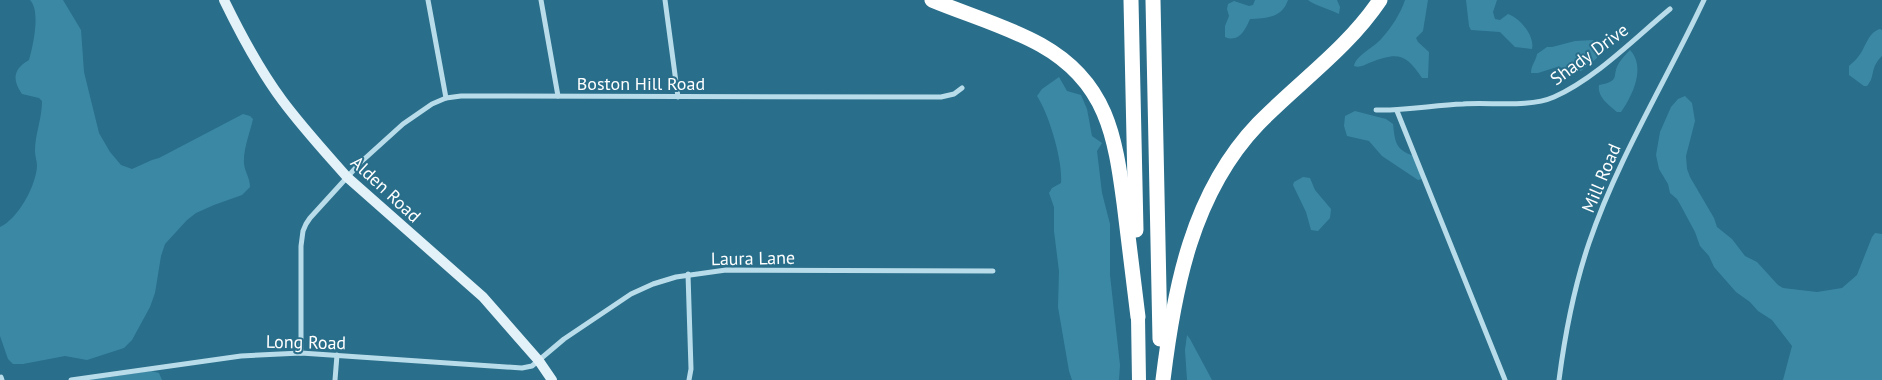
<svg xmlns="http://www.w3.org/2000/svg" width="1882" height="380" viewBox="0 0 1882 380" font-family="'PT Sans',sans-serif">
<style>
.green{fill:#3b88a5}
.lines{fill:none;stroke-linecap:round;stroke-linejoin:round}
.minor{stroke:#b8dce9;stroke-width:5}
.secondary{stroke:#e2f2f8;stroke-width:10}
.trunk{stroke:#fcfefe;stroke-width:14}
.motorway{stroke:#fff;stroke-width:15}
.labels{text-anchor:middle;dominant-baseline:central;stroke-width:4;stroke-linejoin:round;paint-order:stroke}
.street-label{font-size:18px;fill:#fff;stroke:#296e8a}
</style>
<rect width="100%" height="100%" fill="#296e8a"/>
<g class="green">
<path d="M30,0h33l18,30 3,42 15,61 11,19 11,13 11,4 20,-9 7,-2 84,-44 7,2 3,3c-3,14 -10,30 -9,45 1,8 6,14 6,23l-8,8 -28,10 -18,8 -9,7 -22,24 -4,12 -6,37 -5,14 -18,33 -8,8 -37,12 -22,-4 -42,8h-10l-5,-5 -8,-23v-109c18,-8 36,-41 37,-61 0,-5 -2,-10 -2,-15 0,-17 7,-32 7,-50l-3,-3 -17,-4c-10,-14 -9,-25 7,-34 4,-14 12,-49 1,-60z"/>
<path d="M1255,0h33c-6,18 -21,18 -38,19 -5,11 -11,24 -25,18v-11l4,-10 -2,-7 1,-5 6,-3 15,5 4,-1z"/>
<path d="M1308,0h29l3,7 -1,7c-9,-5 -26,-9 -31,-14z"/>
<path d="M1405,0h23l-5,31 -7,7 2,4 11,10 -1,26h-6c-17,-25 -24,-26 -53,-15 -5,2 -9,5 -15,3 2,-11 21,-19 28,-28 9,-10 19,-25 23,-38z"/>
<path d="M1466,0h31l-4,12 2,7 5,1 8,-6c12,4 27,22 24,35l-17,-2 -15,-15 -29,-2 -2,-4z"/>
<path d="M1880,29l2,1v26c-13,13 -6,20 -15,30h-3l-15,-11v-9c3,-3 7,-6 9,-9 8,-9 9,-24 22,-28z"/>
<path d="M1593,40l3,3 1,15 -16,13 -24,-4 -19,6h-7c0,-8 5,-12 6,-19l10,-7h5l23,-6z"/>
<path d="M1630,50c16,17 3,45 -9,62h-4c-8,-7 -20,-15 -18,-27 23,-4 12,-10 20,-22 3,-5 7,-9 11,-13z"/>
<path d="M1059,77l8,14 14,4 6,14 5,27 10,7 -5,8 5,42 8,31v51l10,90 -1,15h-47l-3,-9 -11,-64 1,-36 -5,-40v-24l-5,-14 3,-5 9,-5c2,-22 -12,-69 -24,-87l5,-7z"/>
<path d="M1685,96l7,7 3,18 -9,35 1,13 3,8 24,41 3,9 15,12 13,17 12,6 21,23 5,3 34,4 25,-4 15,-13 15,-38 3,-4 7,1v146h-99l9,-34 -20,-26 -14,-9 -8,-9 -14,-10 -22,-25 -5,-11 -9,-10 -5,-14 -14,-26 -4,-7 -7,-6 -2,-9 -9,-15 -3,-14 4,-23 11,-25 7,-8z"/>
<path d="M1355,111l31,8 7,5c2,17 2,26 21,32l8,23 -4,1 -36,-24 -13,-15 -22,-5 -3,-10 1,-10z"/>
<path d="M1303,177l7,1 5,12 16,19 -1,9 -12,13 -7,-1 -5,-18 -13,-27 1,-3z"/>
<path d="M1187,335l3,4 22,41h-25l-2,-30z"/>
<path d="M151,371l8,2 3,7h-88l36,-3z"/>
</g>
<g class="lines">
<g class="minor">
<path d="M428,0l18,98"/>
<path d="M541,0l17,96"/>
<path d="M665,0l13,97"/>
<path d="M1376,110c29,1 58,-5 87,-6 28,-2 66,4 91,-7 41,-18 81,-59 116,-88"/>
<path d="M1397,111l108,269"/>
<path d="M688,274l3,95 -2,11"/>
<path d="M301,353v-107l2,-15 3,-7 4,-6 51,-56 42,-38 29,-20 14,-6 15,-2 480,1 13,-3 8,-6"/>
<path d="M1,377l1,3"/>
<path d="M71,380l170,-24 60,-3 221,15 10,-2 32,-27 67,-45 22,-10 23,-7 50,-7 267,1"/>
<path d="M335,380l2,-25"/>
<path d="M1559,380c6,-46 15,-93 30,-137 29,-85 77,-162 115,-243"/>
</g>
<path class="secondary" d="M224,0c17,35 35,69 58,100 20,27 43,52 65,77l136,120 56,64 13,19"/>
<path class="trunk" d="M1138,317l1,63"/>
<g class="motorway">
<path d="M932,0c36,15 75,26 109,45 66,37 74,91 83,158 5,38 9,76 14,114"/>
<path d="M1131,0l5,230"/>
<path d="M1153,0l7,339"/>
<path d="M1163,380c11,-91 29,-187 95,-256 41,-42 89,-75 122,-124"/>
</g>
</g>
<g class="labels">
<g class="street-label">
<text transform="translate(1589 54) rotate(-36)">Shady Drive</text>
<text x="641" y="83">Boston Hill Road</text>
<text transform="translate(1601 178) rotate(-67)">Mill Road</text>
<text transform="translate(386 189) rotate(43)">Alden Road</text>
<text transform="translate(753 258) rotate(-1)">Laura Lane</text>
<text transform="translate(306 342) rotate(1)">Long Road</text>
</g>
</g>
</svg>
